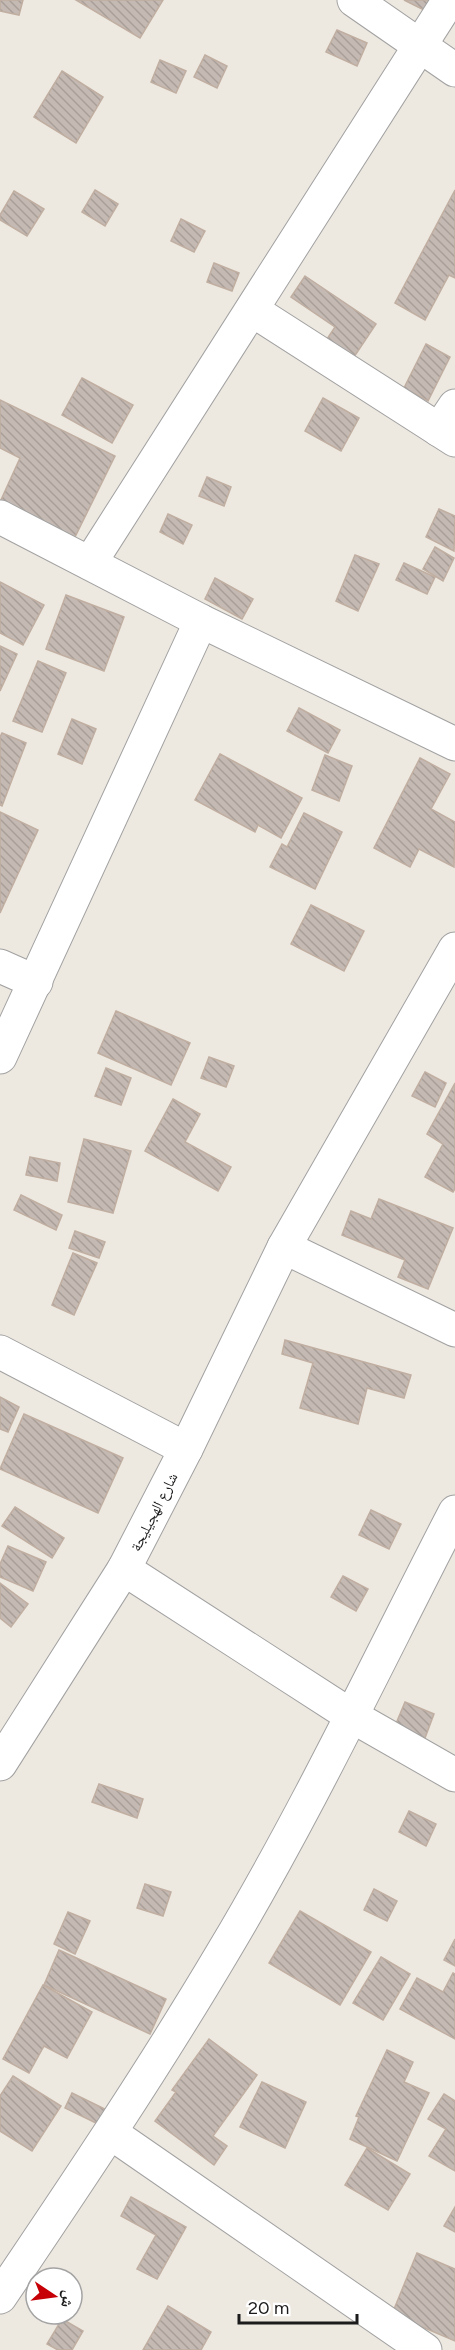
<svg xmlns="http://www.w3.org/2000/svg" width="455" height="2350" viewBox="0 0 455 2350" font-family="Figtree,'Noto Naskh Arabic',sans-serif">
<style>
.building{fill:url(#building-back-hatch);stroke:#c0aea1;stroke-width:1.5}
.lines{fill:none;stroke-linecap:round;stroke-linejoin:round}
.minor-casing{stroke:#a2a2a2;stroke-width:35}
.minor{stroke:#fff;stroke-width:33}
.labels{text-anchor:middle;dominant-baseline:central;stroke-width:6;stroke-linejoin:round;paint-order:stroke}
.street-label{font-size:15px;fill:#1b1b1b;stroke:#fff}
</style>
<defs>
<pattern id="building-back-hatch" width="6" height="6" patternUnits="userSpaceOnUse" patternTransform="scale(1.5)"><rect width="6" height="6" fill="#c5bab3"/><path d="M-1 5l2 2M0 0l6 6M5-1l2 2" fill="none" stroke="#a99f99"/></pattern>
</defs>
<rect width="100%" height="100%" fill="#ede8e0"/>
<g class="building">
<path d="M0,0h23l-4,15 -19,-4z"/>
<path d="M76,0h87l-23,38z"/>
<path d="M404,0h28l-6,11z"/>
<path d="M337,30l30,13 -10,23 -31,-14z"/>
<path d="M205,55l22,11 -10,22 -23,-11z"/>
<path d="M160,60l26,11 -10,22 -25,-11z"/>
<path d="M62,71l41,26 -27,46 -42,-26z"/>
<path d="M95,190l23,14 -13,22 -23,-14z"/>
<path d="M455,190v88l-6,-3 -24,45 -30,-17z"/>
<path d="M14,191l30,18 -17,27 -27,-16v-5z"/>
<path d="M181,219l24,12 -11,21 -23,-11z"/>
<path d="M214,263l25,10 -7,18 -25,-9z"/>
<path d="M305,276l71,48 -22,33 -27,-18 8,-12 -44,-30z"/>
<path d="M426,344l24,13 -22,44 -24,-13z"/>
<path d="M82,378l51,27 -21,38 -50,-28z"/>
<path d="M323,398l36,20 -18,33 -36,-20z"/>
<path d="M0,400l115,56 -41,83 -74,-37 20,-44 -20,-10z"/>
<path d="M207,477l24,10 -7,19 -25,-10z"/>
<path d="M439,509l16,7 -1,35 -28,-14z"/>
<path d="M168,514l24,11 -9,19 -23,-12z"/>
<path d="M435,547l19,11 -11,23 -20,-12z"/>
<path d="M355,555l24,9 -21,47 -22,-10z"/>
<path d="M404,563l31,14 -8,17 -31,-14z"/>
<path d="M215,578l38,21 -11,20 -37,-20z"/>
<path d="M0,582l44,23 -21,40 -23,-12z"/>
<path d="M66,595l58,22 -20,54 -58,-22z"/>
<path d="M0,646l17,8 -17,37z"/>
<path d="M38,661l28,12 -24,59 -29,-11z"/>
<path d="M299,708l41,22 -12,23 -41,-22z"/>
<path d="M72,719l24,10 -14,35 -24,-10z"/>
<path d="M2,733l24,10 -24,63 -2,-1v-68z"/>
<path d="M220,754l82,44 -21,40 -23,-13 -3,7 -60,-32z"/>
<path d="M325,755l27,11 -13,35 -27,-11z"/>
<path d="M420,758l30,16 -19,35 24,13 -1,45 -35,-18 -9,18 -36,-19z"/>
<path d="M0,812l38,18 -38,83z"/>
<path d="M304,813l38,19 -27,57 -45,-22 12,-23 5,3z"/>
<path d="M311,905l53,26 -20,40 -53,-27z"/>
<path d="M116,1011l74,32 -19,42 -73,-32z"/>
<path d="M209,1057l25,9 -8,21 -25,-9z"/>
<path d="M106,1068l25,10 -10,27 -26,-9z"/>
<path d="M425,1072l21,11 -11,24 -23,-11z"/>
<path d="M455,1083v106l-2,3 -28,-15 18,-33 -16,-10z"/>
<path d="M173,1099l27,15 -15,28 46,25 -13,24 -73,-40z"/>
<path d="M84,1139l47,12 -18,62 -45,-11z"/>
<path d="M30,1157l30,6 -3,18 -31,-6z"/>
<path d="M21,1195l41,20 -6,15 -42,-20z"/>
<path d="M379,1199l74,29 -25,61 -30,-12 7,-17 -63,-25 9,-24 20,8z"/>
<path d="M75,1231l30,11 -6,16 -30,-10z"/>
<path d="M73,1253l24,10 -23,52 -22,-10z"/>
<path d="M285,1340l126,35 -7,23 -37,-10 -9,36 -58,-16 13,-45 -31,-9z"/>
<path d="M0,1397l19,10 -11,25 -8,-3z"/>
<path d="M24,1414l99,44 -25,55 -98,-44z"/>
<path d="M15,1507l49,31 -12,20 -50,-32z"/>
<path d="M371,1510l30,14 -12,25 -30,-14z"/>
<path d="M8,1546l38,16 -13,29 -33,-14v-13z"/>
<path d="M343,1576l25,13 -12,22 -25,-14z"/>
<path d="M0,1583l28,21 -17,23 -11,-9z"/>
<path d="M405,1702l29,12 -9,24 -30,-12z"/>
<path d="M99,1784l44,15 -6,19 -45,-16z"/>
<path d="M409,1811l27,13 -10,22 -27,-14z"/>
<path d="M145,1884l26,8 -8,24 -26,-8z"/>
<path d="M374,1889l23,12 -10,20 -23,-11z"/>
<path d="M300,1911l71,41 -31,53 -71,-42z"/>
<path d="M68,1912l22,9 -15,33 -21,-10z"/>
<path d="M455,1939v27l-11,-6z"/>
<path d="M59,1950l107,49 -16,35 -106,-49z"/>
<path d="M381,1957l29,17 -27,46 -30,-17z"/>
<path d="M453,1973l2,1v65l-55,-30 17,-31 26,14z"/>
<path d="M43,1985l49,27 -25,46 -23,-12 -15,27 -26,-14z"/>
<path d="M209,2039l48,36 -44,61 14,10 -13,19 -59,-44 21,-29 -4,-2z"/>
<path d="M387,2050l26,12 -9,20 25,11 -32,68 -47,-22 9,-22 -3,-1z"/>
<path d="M13,2076l48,30 -29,45 -32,-20v-35z"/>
<path d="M262,2082l44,20 -21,46 -45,-21z"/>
<path d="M72,2093l37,18 -7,15 -37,-18z"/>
<path d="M444,2094l11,7v70l-26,-15 17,-27 -18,-10z"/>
<path d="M367,2148l43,26 -22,36 -43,-25z"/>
<path d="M131,2197l55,30 -29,52 -20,-10 19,-34 -35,-19z"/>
<path d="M455,2207v25l-11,-6z"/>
<path d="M417,2253l38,16v72l-63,-27z"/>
<path d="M168,2306l43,26 -10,18h-58z"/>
<path d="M62,2319l21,12 -11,19h-14l-11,-6z"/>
</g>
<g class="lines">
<defs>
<g id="minor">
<path d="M354,0l101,70"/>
<path d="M252,310l203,130"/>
<path d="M439,430l16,-24"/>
<path d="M0,517l201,104 254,123"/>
<path d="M90,563l359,-563"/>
<path d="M0,966l36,16"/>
<path d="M0,1057l201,-436"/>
<path d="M284,1247l171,83"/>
<path d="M0,1352l186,97"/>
<path d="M124,1569l226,146 105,60"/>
<path d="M0,1764l124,-195 62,-120 98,-202 171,-298"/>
<path d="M111,2133l314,217"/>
<path d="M0,2297c77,-114 153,-227 223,-345 85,-142 156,-293 232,-440"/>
</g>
</defs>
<use href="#minor" class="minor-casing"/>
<use href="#minor" class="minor"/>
</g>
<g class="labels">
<g class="street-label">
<text transform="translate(154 1512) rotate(-63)">شارع الهجيليجة</text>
</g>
</g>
<g transform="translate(54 2296) rotate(103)"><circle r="28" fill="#ffffff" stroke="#a4a4a4" stroke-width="1.5"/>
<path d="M0-4.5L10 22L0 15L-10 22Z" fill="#c60006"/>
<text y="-9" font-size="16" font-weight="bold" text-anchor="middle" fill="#1b1b1b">ش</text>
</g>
<path d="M239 2314v9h118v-9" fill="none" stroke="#1b1b1b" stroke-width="3"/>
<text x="248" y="2314" font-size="18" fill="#1b1b1b" stroke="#ffffff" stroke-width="4.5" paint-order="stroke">20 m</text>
</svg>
